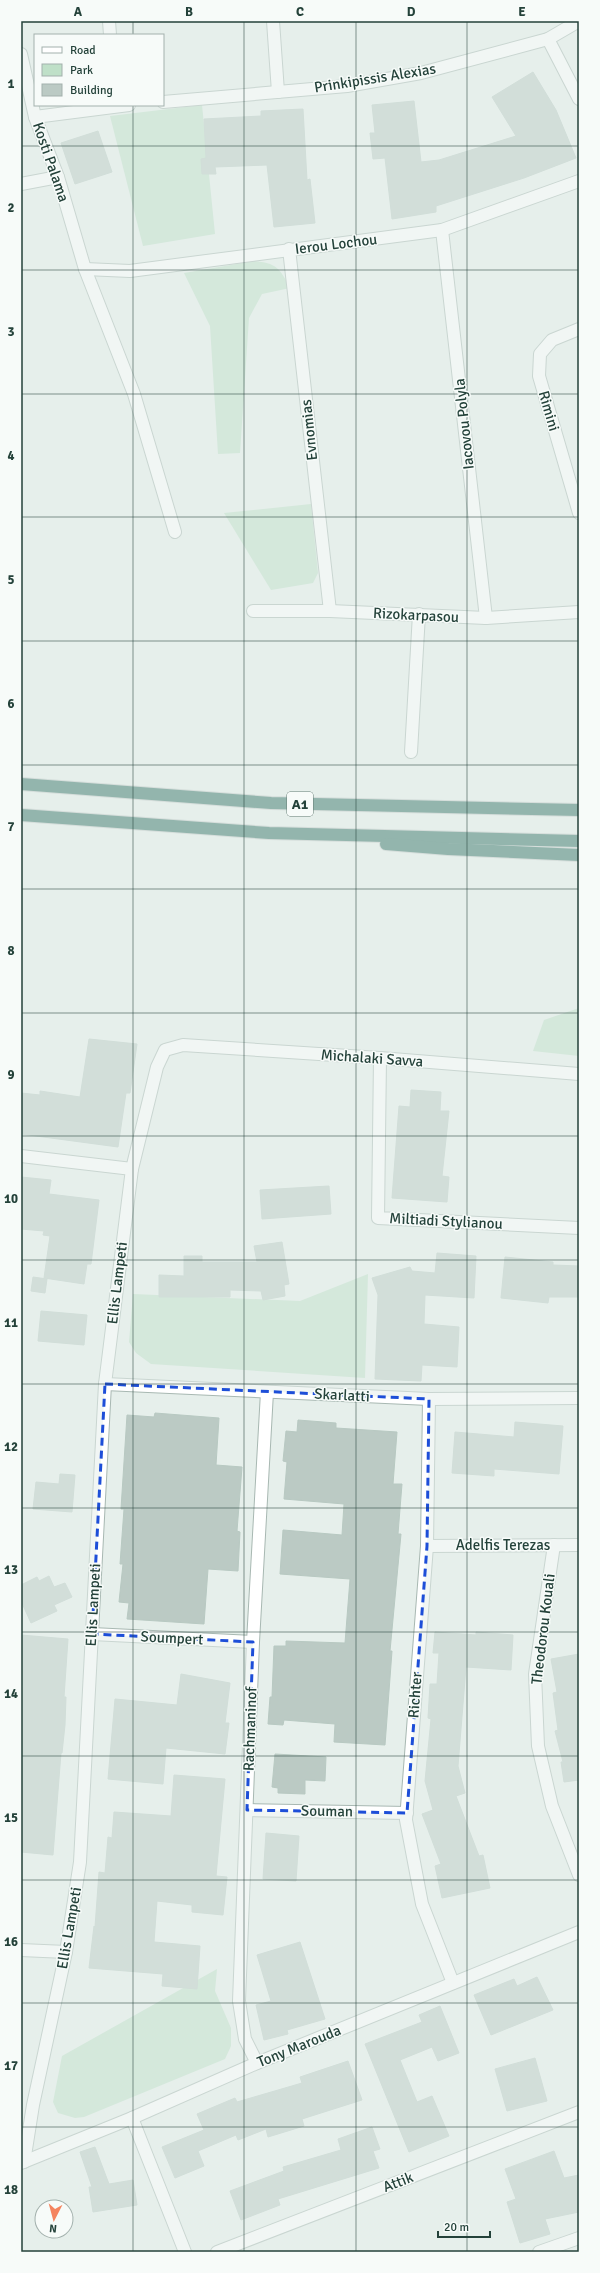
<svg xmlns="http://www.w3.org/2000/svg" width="600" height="2273" viewBox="0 0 600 2273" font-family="Signika,sans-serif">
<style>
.green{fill:#bfe0c8}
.building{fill:#bbcac4;stroke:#b8c9c2}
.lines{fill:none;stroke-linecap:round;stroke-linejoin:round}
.minor-casing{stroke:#a8b8b2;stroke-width:14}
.highway-casing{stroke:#c2cac8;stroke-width:14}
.minor{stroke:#fff;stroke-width:12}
.highway{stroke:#2f6f62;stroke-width:12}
.marked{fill:none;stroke:#1d4ed8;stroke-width:3;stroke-dasharray:8 5;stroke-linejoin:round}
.grid{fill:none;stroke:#24423a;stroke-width:1;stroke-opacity:0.55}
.labels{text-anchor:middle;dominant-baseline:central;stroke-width:3;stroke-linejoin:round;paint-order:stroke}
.shield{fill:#f7fbf9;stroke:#637a73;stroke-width:1}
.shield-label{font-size:14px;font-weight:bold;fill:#24423a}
.street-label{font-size:15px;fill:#24423a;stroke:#f7fbf9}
.neatline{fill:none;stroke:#24423a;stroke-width:1.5}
.grid-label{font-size:13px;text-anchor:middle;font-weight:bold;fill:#24423a}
</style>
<rect width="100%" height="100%" fill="#e6efeb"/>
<g class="green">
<path d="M202,105l13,129 -72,12 -33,-130z"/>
<path d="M254,261c22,2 26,7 36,27l-28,6 -13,24 -9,135 -22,1 -8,-128 -26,-53z"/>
<path d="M311,504l7,69 -5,10 -42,7 -47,-77z"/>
<path d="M579,1008v48l-46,-5 11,-31z"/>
<path d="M368,1274l-3,104 -214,-14 -15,-11 -7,-11 4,-48 167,7z"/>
<path d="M217,1969l-2,22 16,37v18l-6,13 -141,58 -9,1 -17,-5 -5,-11 9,-46z"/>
</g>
<g class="building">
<path d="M533,72l23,38 20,48 -52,20 -88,28v6l-44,7 -7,-61 -12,1 -3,-26h5l-3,-28 42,-4 7,61 18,-2 77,-24 -24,-39z"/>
<path d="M303,109l4,71 3,-1 5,44 -41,4 -7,-62 -52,2 1,7h-14l-1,-15 5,-1 -2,-39 57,-3v-5z"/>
<path d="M98,131l14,41 -37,12 -14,-41z"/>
<path d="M89,1039l48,5 -7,49h-4l-8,54 -97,-13v-41l19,2v-4l40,6z"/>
<path d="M411,1090l30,2 -1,19h9l-7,65 7,1 -2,25 -55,-4 7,-92 11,1z"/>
<path d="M21,1177l30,3 -2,14 50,6 -8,64h-4l-3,20 -40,-6 6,-42 -7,-1 1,-4 -23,-2z"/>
<path d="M329,1186l2,28 -69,5 -2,-29z"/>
<path d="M282,1242l7,42 -5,1 1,11 -22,4 -2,-9 -31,-1v7h-71v-22l25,1v-20h18v6h55l-3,-16z"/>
<path d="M437,1253l39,3 -2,42 -49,-3 -1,29 35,3 -2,40 -35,-2 -1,16 -46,-2 3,-84 -6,-17 38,-11 2,4 23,2z"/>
<path d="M505,1257l48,5v3l26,1v31h-30l-1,6 -47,-5z"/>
<path d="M33,1277l14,2 -2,14 -14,-2z"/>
<path d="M41,1311l46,4 -3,30 -46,-4z"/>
<path d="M155,1413l64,5 -3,47 26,2 -5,64 3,1 -2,39 -30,-2 -4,55 -77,-5 2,-16 -10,-1 4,-38h-3l4,-55h-3l6,-94 27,2z"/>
<path d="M298,1420l38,3v5l61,4 -4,52h9l-4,50h3l-11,117h2l-7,94 -51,-3 1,-18 -51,-4 -1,5 -15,-1 2,-27h2l2,-51h12v-5l59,2 5,-64 -70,-5 3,-44 59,5 2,-31 -60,-5 3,-37 -4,-1 3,-30 11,1z"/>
<path d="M515,1422l48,4 -4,48 -65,-5v7l-42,-3 3,-41 59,5z"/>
<path d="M60,1474l15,1 -3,37 -39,-3 3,-27 23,2z"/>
<path d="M49,1576l5,11 11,-4 7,14 -18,8 3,6 -26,12 -10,-22v-16l16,-8 2,4z"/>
<path d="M435,1632l41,3v-3l37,3 -2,35 -45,-3 -8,99 7,27 -9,3 23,60 4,-1 7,33 -48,10 -7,-32 6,-2 -19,-50 11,-4 -8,-29 6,-62 -3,-1 2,-34h7l2,-31h-6z"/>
<path d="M21,1635l47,4 -4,58h2l-1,28 -3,28h-1l-8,102 -32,-3v-131l2,-36 -2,-1z"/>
<path d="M579,1654v126l-15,2 -3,-20h2l-8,-31 3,-1 -5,-37 4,-1 -6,-33z"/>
<path d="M181,1674l49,9 -5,40h4l-4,31 -59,-6 -3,36 -55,-5 7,-80 62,6z"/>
<path d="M275,1754l51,3 -1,24 -20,-1v14l-27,-1v-5l-6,-1z"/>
<path d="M174,1775l51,4 -9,97 11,1 -4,38 -31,-3v-7l-35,-4 -3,41 46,4 -3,43 -35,-3 1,-12 -74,-6 5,-42 1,1 4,-55 6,1 3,-36 4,1 2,-26 57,4z"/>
<path d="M266,1833l33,3 -3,45 -33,-2z"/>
<path d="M300,1942l25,77 -38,11 1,4 -24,6 -8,-35 15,-4 -14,-46z"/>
<path d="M537,1977l16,33 -62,25 -17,-40 40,-16 3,7z"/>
<path d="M440,2006l19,47 -21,8 -6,-14 -32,13 17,42 15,-6 17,40 -40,16 -44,-108 57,-22 -3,-7z"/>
<path d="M535,2058l12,43 -40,10 -12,-42z"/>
<path d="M348,2061l14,39 -60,19 2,7 -36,11 -2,-8 -28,11 -2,-5 -38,16 6,15 -29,12 -13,-31 42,-17 -7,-16 38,-16 2,4 65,-19 -2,-6z"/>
<path d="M372,2127l8,22 -7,2 6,17 -101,31 2,6 -39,15 -11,-29 54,-20 -1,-4 58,-17 -3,-11z"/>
<path d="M95,2147l14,37 24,-4 4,25 -44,7 -4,-25h3l-12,-35z"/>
<path d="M554,2151l10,27 15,-3v37l-34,7 5,15 -30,9 -13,-41 9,-3 -11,-30z"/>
</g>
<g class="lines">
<defs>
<g id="minor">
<path d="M109,21l1,14"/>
<path d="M273,21l5,71"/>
<path d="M548,39l31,60"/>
<path d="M21,54l14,63 23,60 27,92 49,125 41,138"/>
<path d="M163,102l184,-16 74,-13 127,-34 31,-18"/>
<path d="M35,117l94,-12"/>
<path d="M21,184l37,-7"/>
<path d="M442,230l44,388"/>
<path d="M289,249l41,362"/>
<path d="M85,269l45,2 312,-41 137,-49"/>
<path d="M579,513l-40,-137 1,-22 12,-14 27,-11"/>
<path d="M253,611h77l156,7 93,-6"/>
<path d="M411,752l8,-138"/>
<path d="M380,1058l-2,160 201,10"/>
<path d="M21,1156l111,13"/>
<path d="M105,1384l324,15 150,-1"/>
<path d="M429,1399l-2,147 -21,274 16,84 31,79"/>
<path d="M554,1545l-19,129 3,72 14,60 27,69"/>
<path d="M427,1546l152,-1"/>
<path d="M92,1634l161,8"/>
<path d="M247,1810l160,3"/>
<path d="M21,1950l45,2"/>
<path d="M257,2063l-12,-24 -6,-38 14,-359 14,-250"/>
<path d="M132,2118l53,134"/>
<path d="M24,2162l9,-57 33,-153 14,-90 25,-478 27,-215 25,-102 8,-17 18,-5 197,13 199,16"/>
<path d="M21,2163l111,-45 125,-55 322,-131"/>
<path d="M217,2252l362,-140"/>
<path d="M539,2252l40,-14"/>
</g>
<g id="highway">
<path d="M21,784l250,19 308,7"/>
<path d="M21,815l248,18 310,8"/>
<path d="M386,844l62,5 131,6"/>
</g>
</defs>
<use href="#minor" class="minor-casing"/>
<use href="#highway" class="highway-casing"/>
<use href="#minor" class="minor"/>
<use href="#highway" class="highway"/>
</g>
<path d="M0 0H600V2273H0ZM105,1384l324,15 -2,147 -20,267 -160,-3 6,-168 -161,-8z" fill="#e6efeb" fill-opacity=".55" fill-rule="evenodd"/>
<path class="marked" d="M105,1384l324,15 -2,147 -20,267 -160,-3 6,-168 -161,-8z"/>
<path class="grid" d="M133,21v14M244,21v2231M356,21v2231M467,21v2231M133,105v2147M21,146h558M21,270h558M21,394h558M21,517h558M21,641h558M21,765h558M21,889h558M21,1013h558M21,1136h558M21,1260h558M21,1384h558M21,1508h558M21,1632h558M21,1756h558M21,1880h558M21,2003h558M21,2127h558"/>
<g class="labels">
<rect class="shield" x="287" y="792" width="26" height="24" rx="3"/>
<g class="shield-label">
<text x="300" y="804">A1</text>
</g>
<g class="street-label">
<text transform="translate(375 78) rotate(-9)">Prinkipissis Alexias</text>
<text transform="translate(51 162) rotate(71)">Kosti Palama</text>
<text transform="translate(336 244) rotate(-7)">Ierou Lochou</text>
<text transform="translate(549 411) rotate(74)">Rimini</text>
<text transform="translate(464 424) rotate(-96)">Iacovou Polyla</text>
<text transform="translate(309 430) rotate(-96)">Evnomias</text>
<text transform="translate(416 615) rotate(3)">Rizokarpasou</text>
<text transform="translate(372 1058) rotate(4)">Michalaki Savva</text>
<text transform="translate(446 1221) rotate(3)">Miltiadi Stylianou</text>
<text transform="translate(117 1283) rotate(-83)">Ellis Lampeti</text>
<text transform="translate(342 1395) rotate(3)">Skarlatti</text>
<text x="503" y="1545">Adelfis Terezas</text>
<text transform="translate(93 1605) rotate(-87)">Ellis Lampeti</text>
<text transform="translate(543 1629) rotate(-83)">Theodorou Kouali</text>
<text transform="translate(172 1638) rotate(3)">Soumpert</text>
<text transform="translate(415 1695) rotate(-86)">Richter</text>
<text transform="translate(250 1729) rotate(-88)">Rachmaninof</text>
<text transform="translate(327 1811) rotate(1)">Souman</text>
<text transform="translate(69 1928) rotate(-80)">Ellis Lampeti</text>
<text transform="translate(299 2046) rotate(-22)">Tony Marouda</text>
<text transform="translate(398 2182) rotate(-21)">Attik</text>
</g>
</g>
<rect width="600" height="2273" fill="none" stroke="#f7fbf9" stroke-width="44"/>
<rect x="34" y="34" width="130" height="72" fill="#f7fbf9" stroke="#a3b1ad"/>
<rect x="42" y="47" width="20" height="6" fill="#ffffff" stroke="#a3b1ad"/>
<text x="70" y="54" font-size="12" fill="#24423a">Road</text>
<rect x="42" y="64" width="20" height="12" fill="#bfe0c8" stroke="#a3b1ad"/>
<text x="70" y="74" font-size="12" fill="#24423a">Park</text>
<rect x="42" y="84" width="20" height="12" fill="#bbcac4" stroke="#a3b1ad"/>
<text x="70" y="94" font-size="12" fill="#24423a">Building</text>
<g transform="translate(54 2219) rotate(186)"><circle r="19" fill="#f7fbf9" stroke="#a3b1ad"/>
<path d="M0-3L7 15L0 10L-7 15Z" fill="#f4845f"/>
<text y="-6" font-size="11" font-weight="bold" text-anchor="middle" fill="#24423a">N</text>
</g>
<path d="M438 2231v6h52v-6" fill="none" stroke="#24423a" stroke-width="2"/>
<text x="444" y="2231" font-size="12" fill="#24423a" stroke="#f7fbf9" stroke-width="3" paint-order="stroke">20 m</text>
<rect x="22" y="22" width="556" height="2229" class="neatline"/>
<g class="grid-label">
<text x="78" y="16">A</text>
<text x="189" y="16">B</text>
<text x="300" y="16">C</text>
<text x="411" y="16">D</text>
<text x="522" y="16">E</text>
<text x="11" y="88">1</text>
<text x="11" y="212">2</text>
<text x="11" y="336">3</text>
<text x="11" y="460">4</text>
<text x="11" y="584">5</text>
<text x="11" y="708">6</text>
<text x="11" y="831">7</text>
<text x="11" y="955">8</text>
<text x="11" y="1079">9</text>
<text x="11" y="1203">10</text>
<text x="11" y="1327">11</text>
<text x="11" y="1451">12</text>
<text x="11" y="1574">13</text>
<text x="11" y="1698">14</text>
<text x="11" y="1822">15</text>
<text x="11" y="1946">16</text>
<text x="11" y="2070">17</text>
<text x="11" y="2194">18</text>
</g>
</svg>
